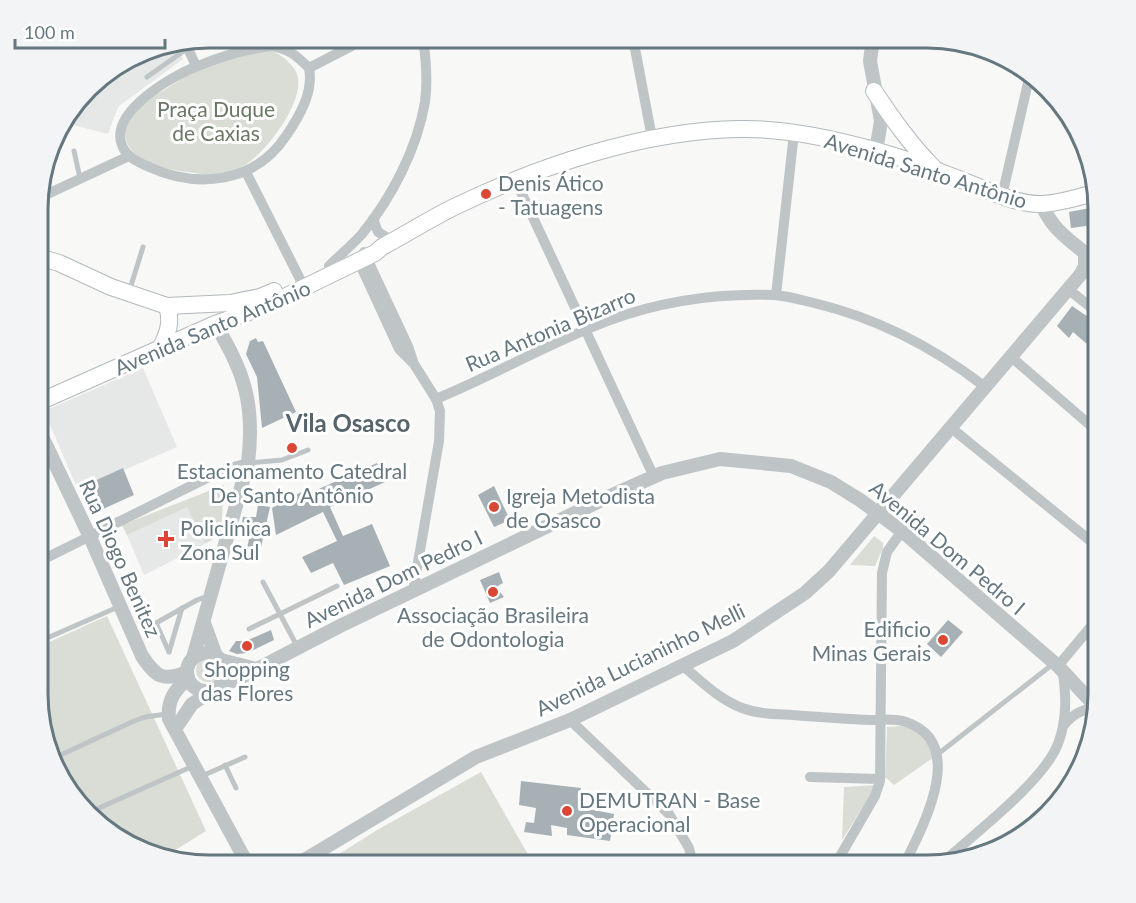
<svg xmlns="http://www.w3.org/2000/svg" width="1136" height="903" viewBox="0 0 1136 903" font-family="Lato,sans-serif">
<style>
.built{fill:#e6e8e7}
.green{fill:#d9ddd5}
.building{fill:#a7b1b5}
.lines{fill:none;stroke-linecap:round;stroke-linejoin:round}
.secondary-casing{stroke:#b2b9bc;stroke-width:18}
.service{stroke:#bfc5c7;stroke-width:5}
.minor{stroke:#bfc5c7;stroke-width:10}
.tertiary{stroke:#bfc5c7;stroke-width:14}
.secondary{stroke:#fff;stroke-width:16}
.poi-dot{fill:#da4835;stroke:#fff;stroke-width:2}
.labels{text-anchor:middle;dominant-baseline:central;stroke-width:6;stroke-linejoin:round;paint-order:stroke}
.park-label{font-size:21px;fill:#697864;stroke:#fff}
.street-label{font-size:21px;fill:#65777f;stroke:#fff}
.poi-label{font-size:21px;fill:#65777f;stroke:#fff;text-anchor:start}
.quarter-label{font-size:24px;font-weight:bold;fill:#57646b;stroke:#fff}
.rim{fill:none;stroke:#65777f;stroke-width:3}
</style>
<rect width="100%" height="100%" fill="#f8f8f6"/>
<g class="built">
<path d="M175,43l8,16 -65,48 -10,27 -46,-12 34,-42 58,-33z"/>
<path d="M143,368l34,79 -99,43 -34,-79z"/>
<path d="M187,506l18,38 -61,31 -17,-40z"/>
</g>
<g class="green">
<path d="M267,49c11,4 21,10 28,21 16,25 -29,83 -50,95 -13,7 -30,11 -44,9 -24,-4 -68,-6 -75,-35 -2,-10 0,-18 6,-26 8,-11 26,-19 37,-26 14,-9 29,-19 44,-25 17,-6 36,-9 54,-13z"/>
<path d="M224,485l-3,49 -16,10 -18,-37 -60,28 -5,-10z"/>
<path d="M874,536l9,7v5l-8,18 -25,-1z"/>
<path d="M107,616l99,215 -42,26 -21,-5 -47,-29 -41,-54 -17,-64v-58z"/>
<circle cx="208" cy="670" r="12"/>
<path d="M902,726l14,4 21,25 -43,30 -9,-8 2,-50z"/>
<path d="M481,772l53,93h-212l55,-35z"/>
<path d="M877,785l-35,55 2,-53z"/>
</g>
<g class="building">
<path d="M1090,208l3,17 -22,3 -2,-16z"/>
<path d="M1072,306l19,13 -2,2 9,7v3l-11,13 -14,-12 -4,6 -12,-12z"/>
<path d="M256,338l2,4 5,-1 33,71 -34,16 -5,-51 -11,-23 4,-13z"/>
<path d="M377,463l8,19 -55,25 13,29 29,-12 18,42 -46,19 -11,-22 -22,10 -9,-16 35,-16 -14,-29 -47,23 -4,-27 29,-16 2,4z"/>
<path d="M123,468l11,27 -42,19 -11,-27z"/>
<path d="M494,486l16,34 -16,7 -16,-32z"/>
<path d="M258,505l12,2 -11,49 -13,-3 3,-14 -10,-2 4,-20h13z"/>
<path d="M499,572l4,11 -7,4 8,10 -14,6 -10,-23z"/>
<path d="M948,620l15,12 -22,25 -14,-13z"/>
<path d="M271,630l3,10 -27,13 -10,1 -8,-3 7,-10h10z"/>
<path d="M521,781l60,7 -3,19 36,7 -4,27 -43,-6v-7l-16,-3 1,11 -28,-4 2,-10 8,1 2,-15 -17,-3z"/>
</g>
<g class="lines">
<defs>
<g id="secondary">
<path d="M874,91c18,27 36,53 59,76"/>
<path d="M39,257l20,6 52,24 56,19 63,-3 30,-6 14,-6"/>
<path d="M161,347c7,-14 11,-25 6,-41"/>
<path d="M39,402l176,-78 51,-18 109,-53 7,-6c24,-13 48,-28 72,-40 85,-41 191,-77 286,-78 45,-1 91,9 134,21 28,8 55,17 82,28 25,9 59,27 86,26 18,-1 36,-7 53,-11"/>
</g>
</defs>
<use href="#secondary" class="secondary-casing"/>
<g class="service">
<path d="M147,77l41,-29"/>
<path d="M74,151l6,27"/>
<path d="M129,292l14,-45"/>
<path d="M248,463l34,-3 26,-10"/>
<path d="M249,629l31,-15 -17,-32"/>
<path d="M38,642l80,-35"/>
<path d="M297,646l-17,-32 57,-28"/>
<path d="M169,652l-13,-29 41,-23 11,-4"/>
<path d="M169,652l13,-44"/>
<path d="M938,754l115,-90"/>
<path d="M52,759l82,-38 11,-4 22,-3"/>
<path d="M225,765l11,23"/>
<path d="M202,776l43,-19"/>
<path d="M88,813l105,-47"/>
</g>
<g class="minor">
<path d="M633,38l19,100"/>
<path d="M185,42l11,24"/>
<path d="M272,46c17,3 25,10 37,22 5,24 -10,49 -23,68 -31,47 -88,53 -137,31 -11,-5 -23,-10 -27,-22 -13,-33 51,-70 76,-79 24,-10 49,-17 74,-20z"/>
<path d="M309,68l58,-30"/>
<path d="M246,172l54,107"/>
<path d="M516,181l138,296"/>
<path d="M1002,196l28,-122"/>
<path d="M39,198l90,-42"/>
<path d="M373,219l5,13 15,9"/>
<path d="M364,252l44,94 5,15"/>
<path d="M1085,253l13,10"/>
<path d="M357,258l42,91 15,15 22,35 4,12 -1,30 -26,150"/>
<path d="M329,266c11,-11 23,-21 33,-32 30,-37 55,-85 63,-132 3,-22 1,-43 -2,-64"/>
<path d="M1068,289l30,24"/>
<path d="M776,295l18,-162"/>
<path d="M1010,356l88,76"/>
<path d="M436,399c59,-24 114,-57 174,-79 52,-19 108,-27 164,-25 14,1 27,5 40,8 63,15 119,44 170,83"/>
<path d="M950,427l148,120"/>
<path d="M38,562l185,-92 25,-7"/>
<path d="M683,666c19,16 36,33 59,42 16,6 33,6 50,7 26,2 52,4 78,5 11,0 25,-2 36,2 63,21 16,106 -2,143"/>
<path d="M1058,666l40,-48"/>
<path d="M570,720l99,94 20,34 4,17"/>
<path d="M1063,726c10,-12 18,-16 33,-19"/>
<path d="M810,777l70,2"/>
<path d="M943,862c31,-28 104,-83 116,-121 8,-23 7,-45 4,-68"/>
<path d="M835,865l40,-69 5,-15 2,-208 5,-21 15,-21"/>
</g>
<g class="tertiary">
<path d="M873,38l-3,23 11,60 -5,30"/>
<path d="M38,428l52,109 52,119c14,21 21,26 45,16"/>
<path d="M204,623l12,33"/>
<circle cx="206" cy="672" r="19"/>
<path d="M193,658l55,-195c7,-57 -3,-91 -33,-139"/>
<path d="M221,660l35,9"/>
<path d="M188,678c-13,12 -21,22 -19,41l79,146"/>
<path d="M220,686l20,-8 100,-52 268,-129 54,-24 58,-14 71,7 40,16 29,18 42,31 156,135 39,42"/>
<path d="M175,729l17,-25 20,-13"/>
<path d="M296,865l180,-108 94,-37 163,-79 72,-48 24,-22 252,-297 4,-8v-13c-22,-18 -31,-23 -44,-49"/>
</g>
<use href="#secondary" class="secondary"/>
</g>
<g class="poi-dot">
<circle cx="486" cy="194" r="6"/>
<circle cx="292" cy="448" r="6"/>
<circle cx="494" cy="507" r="6"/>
<path d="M163 530h6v6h6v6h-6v6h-6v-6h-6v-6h6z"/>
<circle cx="493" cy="592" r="6"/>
<circle cx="943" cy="640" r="6"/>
<circle cx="247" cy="646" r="6"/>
<circle cx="567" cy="811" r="6"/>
</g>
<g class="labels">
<g class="park-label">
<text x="216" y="108">Praça Duque<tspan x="216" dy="24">de Caxias</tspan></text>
</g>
<g class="street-label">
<text transform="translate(926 170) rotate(17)">Avenida Santo Antônio</text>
<text transform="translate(212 327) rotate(-23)">Avenida Santo Antônio</text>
<text transform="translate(550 329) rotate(-23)">Rua Antonia Bizarro</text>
<text transform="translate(948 547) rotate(40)">Avenida Dom Pedro I</text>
<text transform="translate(121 558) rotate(66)">Rua Diogo Benitez</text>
<text transform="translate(393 578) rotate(-26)">Avenida Dom Pedro I</text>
<text transform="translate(640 659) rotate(-26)">Avenida Lucianinho Melli</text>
</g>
<g class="poi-label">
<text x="498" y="182">Denis Ático<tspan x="498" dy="24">- Tatuagens</tspan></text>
<text x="292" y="470" text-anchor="middle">Estacionamento Catedral<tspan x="292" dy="24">De Santo Antônio</tspan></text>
<text x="506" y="495">Igreja Metodista<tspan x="506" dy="24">de Osasco</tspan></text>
<text x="180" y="527">Policlínica<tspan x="180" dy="24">Zona Sul</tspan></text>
<text x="493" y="614" text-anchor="middle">Associação Brasileira<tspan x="493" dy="24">de Odontologia</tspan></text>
<text x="931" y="628" text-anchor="end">Edificio<tspan x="931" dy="24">Minas Gerais</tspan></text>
<text x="247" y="668" text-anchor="middle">Shopping<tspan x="247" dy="24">das Flores</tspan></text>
<text x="579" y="799">DEMUTRAN - Base<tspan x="579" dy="24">Operacional</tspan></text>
</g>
<g class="quarter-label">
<text x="348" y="422">Vila Osasco</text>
</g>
</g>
<path d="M0 0H1136V903H0ZM209 48H927A161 161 0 0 1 1088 209V694A161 161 0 0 1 927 855H209A161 161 0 0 1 48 694V209A161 161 0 0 1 209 48Z" fill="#f3f4f5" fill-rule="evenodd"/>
<path class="rim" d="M209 48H927A161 161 0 0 1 1088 209V694A161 161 0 0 1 927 855H209A161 161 0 0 1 48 694V209A161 161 0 0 1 209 48Z"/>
<path d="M15 39v9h150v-9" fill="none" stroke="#65777f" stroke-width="3"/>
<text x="24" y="39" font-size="18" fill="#65777f" stroke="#ffffff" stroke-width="4.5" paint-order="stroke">100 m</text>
</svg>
